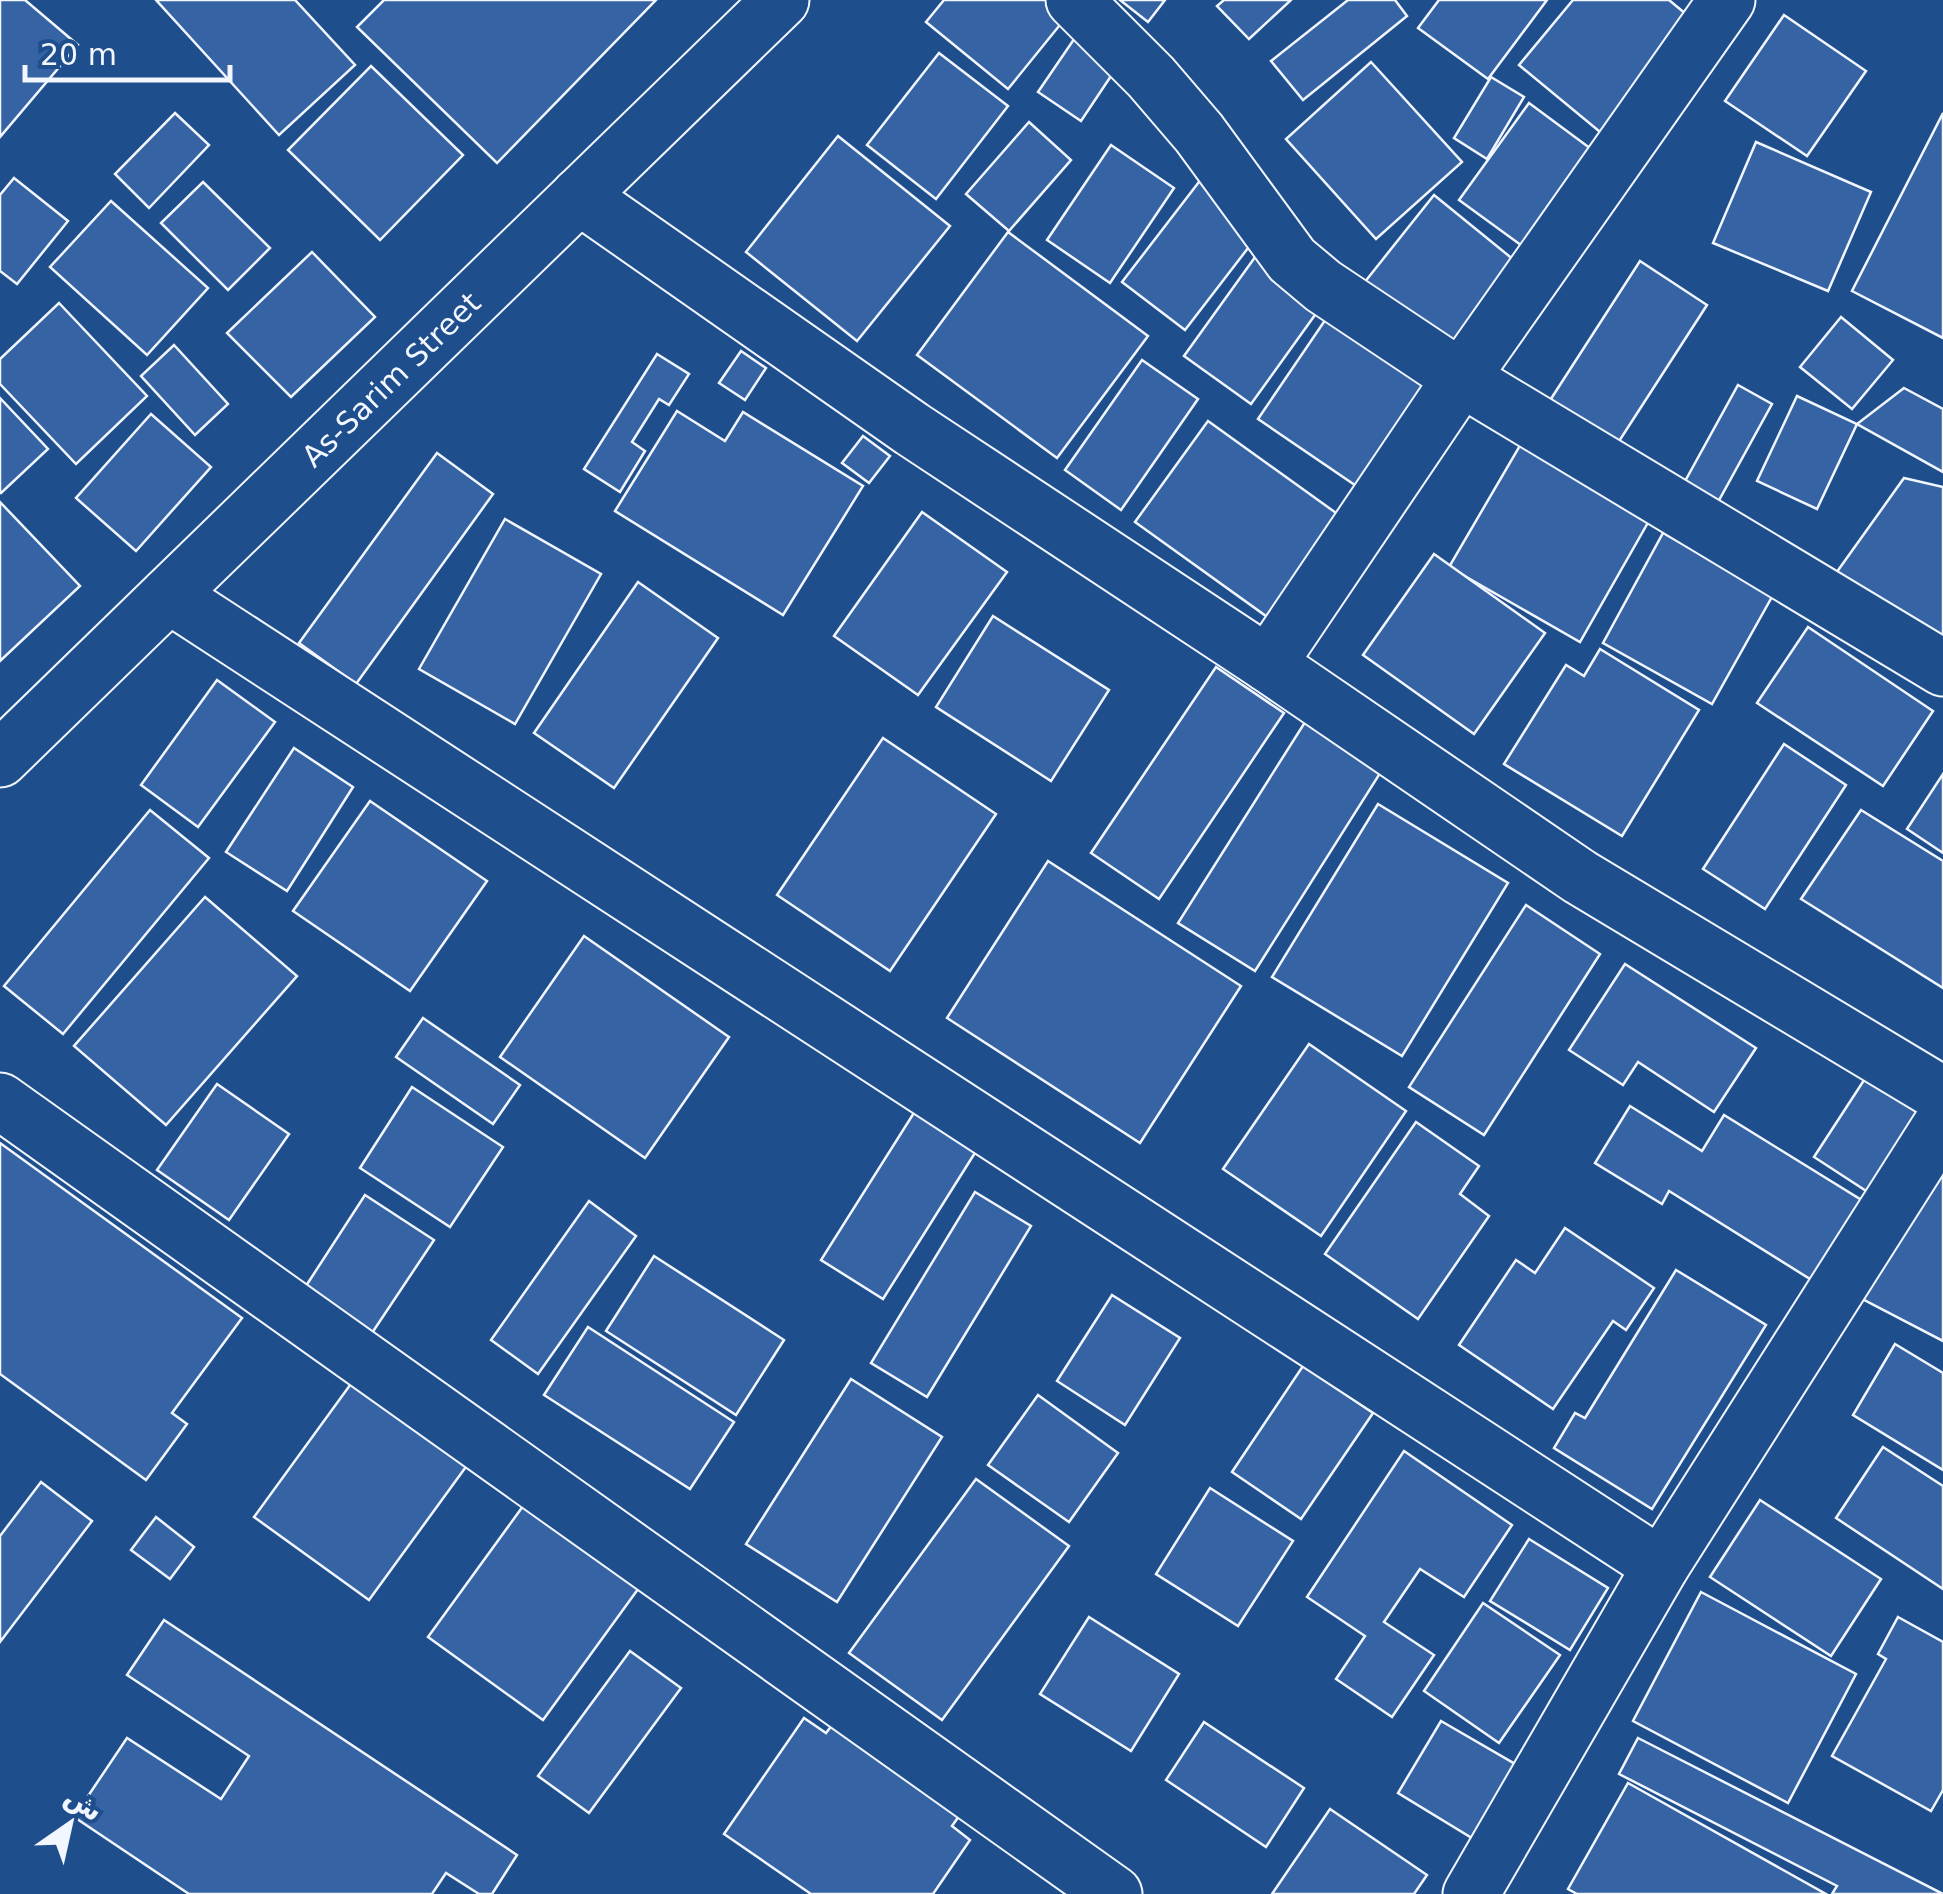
<svg xmlns="http://www.w3.org/2000/svg" width="1943" height="1894" viewBox="0 0 1943 1894" font-family="'DejaVu Sans','Noto Sans Arabic',sans-serif">
<style>
.building{fill:#3563a3;stroke:#f2f6ff;stroke-width:2.5}
.lines{fill:none;stroke-linecap:round;stroke-linejoin:round}
.minor-casing{stroke:#f2f6ff;stroke-width:59}
.tertiary-casing{stroke:#f2f6ff;stroke-width:59}
.minor{stroke:#1f4e8c;stroke-width:55}
.tertiary{stroke:#1f4e8c;stroke-width:55}
.labels{text-anchor:middle;dominant-baseline:central;stroke-width:8;stroke-linejoin:round;paint-order:stroke}
.street-label{font-size:30px;fill:#f2f6ff;stroke:#1f4e8c}
</style>
<rect width="100%" height="100%" fill="#1f4e8c"/>
<g class="building">
<path d="M0,0h25l53,45 -78,92z"/>
<path d="M156,0h139l60,65 -76,70z"/>
<path d="M384,0h272l-159,163 -140,-136z"/>
<path d="M944,0h115l13,10 -64,79 -82,-67z"/>
<path d="M1120,0h45l-17,22z"/>
<path d="M1224,0h67l-42,39 -32,-33z"/>
<path d="M1348,0h47l12,16 -104,84 -32,-39z"/>
<path d="M1439,0h108l-59,79 -70,-51z"/>
<path d="M1573,0h96l35,29 -93,112 -92,-76z"/>
<path d="M1784,15l82,56 -59,85 -82,-55z"/>
<path d="M1083,26l42,29 -44,66 -43,-29z"/>
<path d="M939,53l69,53 -72,93 -69,-54z"/>
<path d="M1371,62l91,100 -86,77 -90,-100z"/>
<path d="M371,66l92,89 -83,85 -92,-90z"/>
<path d="M1491,77l33,20 -37,62 -33,-21z"/>
<path d="M1529,103l77,57 -70,96 -77,-56z"/>
<path d="M175,113l34,32 -60,63 -34,-34z"/>
<path d="M1943,113v225l-91,-47z"/>
<path d="M1029,122l42,38 -62,71 -43,-37z"/>
<path d="M838,136l112,90 -93,115 -111,-89z"/>
<path d="M1756,142l115,50 -43,99 -115,-48z"/>
<path d="M1111,145l63,43 -64,95 -63,-43z"/>
<path d="M14,178l54,43 -51,63 -17,-13v-76z"/>
<path d="M1202,178l63,48 -80,104 -63,-48z"/>
<path d="M203,182l67,66 -42,42 -67,-67z"/>
<path d="M1434,195l91,74 -75,93 -90,-74z"/>
<path d="M111,201l97,87 -61,67 -97,-88z"/>
<path d="M1008,232l140,104 -91,122 -140,-103z"/>
<path d="M312,252l63,65 -84,80 -64,-64z"/>
<path d="M1258,253l67,48 -74,103 -67,-48z"/>
<path d="M1640,261l67,44 -93,144 -67,-44z"/>
<path d="M59,303l88,93 -71,68 -76,-80v-25z"/>
<path d="M1332,310l113,78 -74,108 -113,-77z"/>
<path d="M1841,317l52,43 -41,49 -52,-42z"/>
<path d="M174,345l54,59 -33,31 -54,-59z"/>
<path d="M741,351l25,17 -21,32 -26,-17z"/>
<path d="M657,354l32,20 -20,31 -10,-6 -27,43 13,9 -25,41 -36,-23z"/>
<path d="M1142,360l56,39 -77,111 -56,-40z"/>
<path d="M1738,385l34,19 -60,109 -34,-19z"/>
<path d="M1904,388l39,21v63l-86,-48z"/>
<path d="M1797,396l60,28 -40,85 -60,-28z"/>
<path d="M0,398l48,51 -47,44 -1,-1z"/>
<path d="M677,411l48,30 18,-29 120,74 -80,129 -168,-104z"/>
<path d="M151,414l60,53 -75,84 -60,-53z"/>
<path d="M1208,421l149,107 -73,101 -149,-107z"/>
<path d="M863,436l27,20 -21,27 -27,-20z"/>
<path d="M1525,437l129,75 -74,130 -131,-75z"/>
<path d="M437,453l56,41 -137,190 -57,-41z"/>
<path d="M1904,478l39,9v188l-124,-78z"/>
<path d="M0,502l80,84 -80,75z"/>
<path d="M922,512l85,60 -89,123 -84,-59z"/>
<path d="M505,519l96,55 -86,150 -96,-55z"/>
<path d="M1663,533l110,62 -61,109 -109,-61z"/>
<path d="M1434,554l111,79 -71,101 -111,-79z"/>
<path d="M638,582l80,56 -104,150 -80,-55z"/>
<path d="M993,616l116,74 -58,91 -115,-74z"/>
<path d="M1808,627l125,84 -50,75 -126,-83z"/>
<path d="M1600,649l99,61 -77,126 -118,-72 62,-99 18,11z"/>
<path d="M1216,667l68,46 -125,186 -68,-46z"/>
<path d="M217,680l58,42 -77,105 -57,-42z"/>
<path d="M1307,719l77,48 -129,204 -77,-48z"/>
<path d="M883,738l113,76 -106,157 -113,-76z"/>
<path d="M1784,744l62,41 -81,124 -62,-40z"/>
<path d="M294,748l59,39 -66,104 -61,-39z"/>
<path d="M1943,774v79l-36,-24z"/>
<path d="M370,801l117,80 -77,110 -117,-80z"/>
<path d="M1378,804l130,79 -106,173 -130,-79z"/>
<path d="M150,810l59,48 -146,176 -59,-48z"/>
<path d="M1861,810l82,51v127l-142,-89z"/>
<path d="M1048,861l193,125 -101,157 -193,-125z"/>
<path d="M205,897l92,79 -131,149 -92,-79z"/>
<path d="M1526,905l74,49 -116,181 -75,-48z"/>
<path d="M584,936l145,101 -84,121 -145,-101z"/>
<path d="M1625,964l131,84 -42,64 -76,-50 -15,23 -54,-35z"/>
<path d="M423,1018l97,67 -27,39 -97,-67z"/>
<path d="M1309,1044l97,67 -85,125 -98,-67z"/>
<path d="M1868,1074l63,42 -54,82 -63,-41z"/>
<path d="M217,1084l72,50 -60,86 -72,-50z"/>
<path d="M412,1087l91,60 -53,80 -90,-59z"/>
<path d="M1630,1106l72,45 22,-36 152,94 -50,80 -157,-98 -7,13 -67,-41z"/>
<path d="M917,1108l61,40 -95,151 -62,-39z"/>
<path d="M1416,1122l63,44 -19,28 29,22 -71,103 -93,-65z"/>
<path d="M0,1143l242,175 -70,95 15,11 -41,56 -146,-106z"/>
<path d="M1943,1175v166l-96,-50 58,-96z"/>
<path d="M975,1192l56,34 -104,171 -56,-34z"/>
<path d="M365,1195l69,45 -62,93 -68,-44z"/>
<path d="M589,1201l47,35 -98,138 -47,-34z"/>
<path d="M1565,1228l89,60 -28,42 -13,-9 -60,88 -94,-64 57,-85 19,13z"/>
<path d="M654,1256l130,84 -48,75 -130,-84z"/>
<path d="M1676,1270l90,55 -114,184 -98,-61 21,-35 10,5z"/>
<path d="M1112,1295l68,43 -55,87 -68,-44z"/>
<path d="M588,1327l146,95 -44,67 -146,-94z"/>
<path d="M1895,1344l48,29v97l-90,-55z"/>
<path d="M1303,1366l70,47 -72,106 -69,-47z"/>
<path d="M851,1379l91,58 -105,165 -91,-58z"/>
<path d="M353,1381l115,83 -99,136 -115,-83z"/>
<path d="M1038,1395l80,58 -49,69 -81,-57z"/>
<path d="M1883,1447l60,39v103l-107,-71z"/>
<path d="M1404,1451l108,74 -48,72 -44,-28 -36,53 50,33 -42,62 -56,-38 29,-43 -58,-39z"/>
<path d="M976,1479l93,67 -127,174 -93,-67z"/>
<path d="M41,1482l51,39 -92,121v-106z"/>
<path d="M1210,1488l83,53 -55,85 -82,-52z"/>
<path d="M1760,1500l121,79 -50,77 -121,-79z"/>
<path d="M526,1502l115,83 -98,135 -115,-83z"/>
<path d="M156,1517l38,30 -24,32 -39,-29z"/>
<path d="M1529,1539l79,49 -38,62 -80,-49z"/>
<path d="M1701,1592l155,82 -68,129 -155,-82z"/>
<path d="M1483,1603l77,52 -61,88 -75,-52z"/>
<path d="M1089,1617l90,57 -48,77 -91,-57z"/>
<path d="M1898,1617l45,25v148l-12,21 -99,-55 54,-97 -8,-5z"/>
<path d="M164,1620l353,235 -25,39h-13l-33,-21 -14,21h-243l-115,-77 53,-79 94,61 28,-43 -122,-81z"/>
<path d="M630,1651l51,37 -92,125 -51,-37z"/>
<path d="M839,1716l128,89 -15,21 18,14 -37,54h-122l-87,-60 80,-116 22,15z"/>
<path d="M1441,1721l88,51 -44,74 -87,-53z"/>
<path d="M1204,1722l100,66 -38,59 -100,-67z"/>
<path d="M1638,1738l305,156h-111l5,-8 -218,-112z"/>
<path d="M1628,1783l198,111h-249l-9,-5z"/>
<path d="M1330,1809l97,66 -13,19h-142z"/>
</g>
<g class="lines">
<defs>
<g id="minor">
<path d="M1074,0l77,77 48,56 93,127 31,26 138,92 482,290"/>
<path d="M579,196l333,233 356,235 312,213 363,218"/>
<path d="M169,595l1492,971"/>
<path d="M1268,664l193,-286 266,-378"/>
<path d="M0,1101l1114,793"/>
<path d="M1471,1894l190,-328 282,-444"/>
</g>
<g id="tertiary">
<path id="s1" d="M0,759l781,-759"/>
</g>
</defs>
<use href="#minor" class="minor-casing"/>
<use href="#tertiary" class="tertiary-casing"/>
<use href="#minor" class="minor"/>
<use href="#tertiary" class="tertiary"/>
</g>
<g class="labels">
<g class="street-label">
<text stroke="none"><textPath href="#s1" startOffset="545">As-Sarim Street</textPath></text>
</g>
</g>
<g transform="translate(70 1824) rotate(34)" stroke="#1f4e8c" stroke-width="8" paint-order="stroke">
<path d="M0-8L18 38L0 25L-18 38Z" fill="#f2f6ff"/>
<text y="-15" font-size="28" font-weight="bold" text-anchor="middle" fill="#f2f6ff">ش</text>
</g>
<path d="M25 65v15h205v-15" fill="none" stroke="#f2f6ff" stroke-width="5"/>
<text x="40" y="65" font-size="30" fill="#f2f6ff" stroke="#1f4e8c" stroke-width="8" paint-order="stroke">20 m</text>
</svg>
